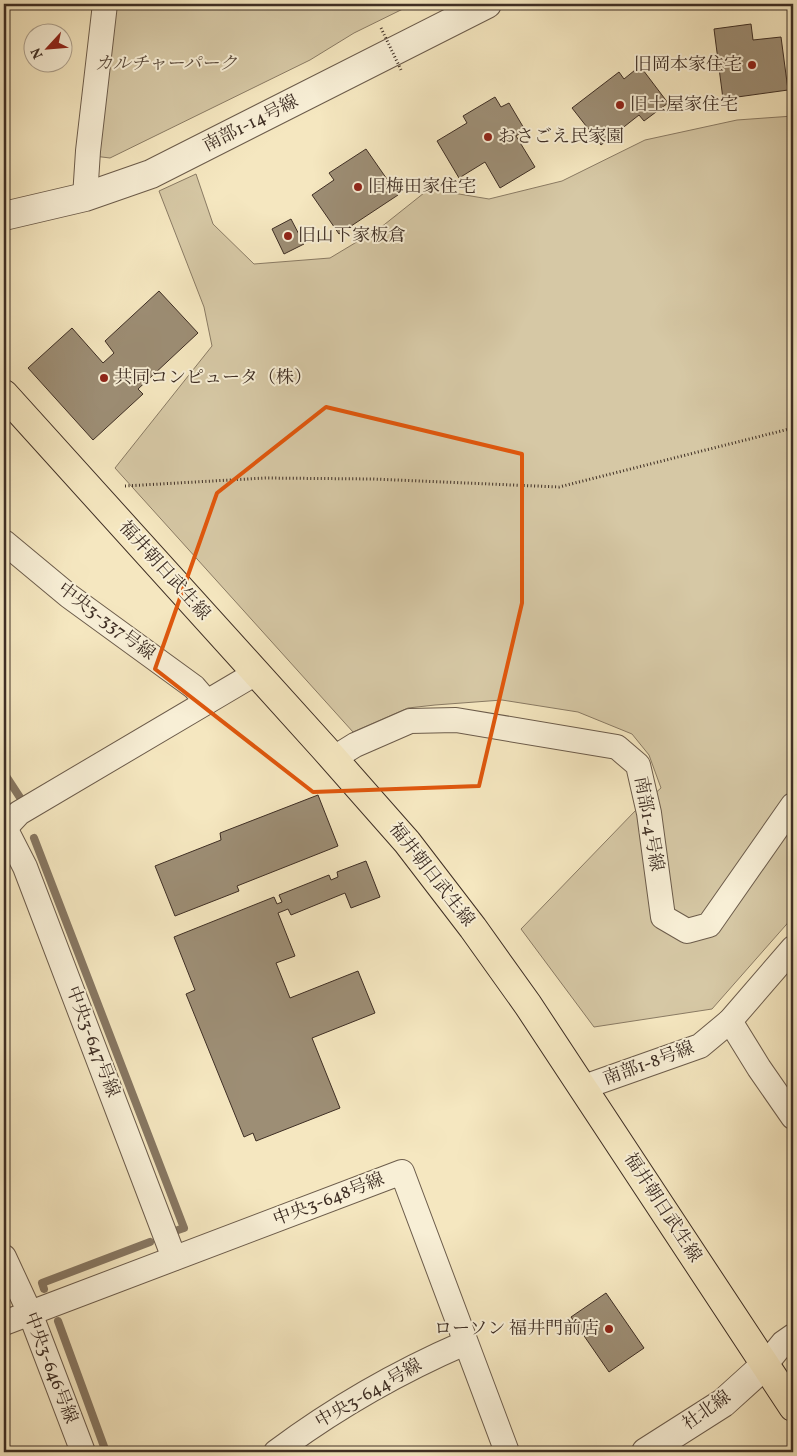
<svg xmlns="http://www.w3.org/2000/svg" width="797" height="1456" viewBox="0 0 797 1456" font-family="Vollkorn,'Noto Serif JP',serif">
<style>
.green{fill:#d6c8a5;stroke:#8a7b64}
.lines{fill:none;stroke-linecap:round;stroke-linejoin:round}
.stream{stroke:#877762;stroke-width:8}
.building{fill:#9d8e75;stroke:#3e2e24}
.minor-casing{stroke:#6c5c4b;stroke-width:26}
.tertiary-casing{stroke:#6c5c4b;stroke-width:30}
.primary-casing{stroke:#3e2e24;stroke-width:30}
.path{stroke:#3e2e24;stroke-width:3;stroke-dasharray:1 2.5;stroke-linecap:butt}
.minor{stroke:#f8efd6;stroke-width:24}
.tertiary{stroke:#f8efd6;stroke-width:28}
.primary{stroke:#f5e7c0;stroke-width:28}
.path-bridge{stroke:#3e2e24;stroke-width:3;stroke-dasharray:1 2.5;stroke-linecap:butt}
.marked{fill:none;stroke:#e0570d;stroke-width:4;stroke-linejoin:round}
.poi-dot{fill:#8f2418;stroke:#f8efd6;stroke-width:2}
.labels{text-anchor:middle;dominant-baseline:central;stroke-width:4;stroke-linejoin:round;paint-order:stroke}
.park-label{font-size:18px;font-style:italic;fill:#5c4d3e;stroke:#f8efd6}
.poi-label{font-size:18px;fill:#3e2e24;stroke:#f8efd6;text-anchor:start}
.street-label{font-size:18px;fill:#3e2e24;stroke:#f8efd6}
</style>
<rect width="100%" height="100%" fill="#f5e7c0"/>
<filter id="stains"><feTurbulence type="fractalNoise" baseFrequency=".004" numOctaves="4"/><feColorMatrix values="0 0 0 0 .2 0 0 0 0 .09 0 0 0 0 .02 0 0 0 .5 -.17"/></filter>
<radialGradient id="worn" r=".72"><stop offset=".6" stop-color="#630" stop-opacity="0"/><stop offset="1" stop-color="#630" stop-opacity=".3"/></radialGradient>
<g class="green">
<path d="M113,4h300l-59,29 -44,27 -200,98 -16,-2z"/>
<path d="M793,116v801l-81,92 -118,18 -73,-98 115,-119 25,-22 -12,-33 -17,-21 -54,-22 -76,-12 -67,5 -27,3 -55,24 -238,-264 97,-122 -8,-39 -45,-116 37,-17 17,50 41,40 76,-6 50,-30 49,-39 60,10 73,-18 83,-41 92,-20z"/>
</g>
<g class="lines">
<g class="stream">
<path d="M4,773l17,26"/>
<path d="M34,838l150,390 -6,2"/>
<path d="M44,1289l-2,-6 108,-41"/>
<path d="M58,1321l48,131"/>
</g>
</g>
<g class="building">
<path d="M751,24l2,16 28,-3 7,53 -65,9 -9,-70z"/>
<path d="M640,66l28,37 -24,18 -5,-6 -38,30 -29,-37 47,-36 5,7z"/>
<path d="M495,97l6,10 8,-4 16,27 -9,6 19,31 -35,21 -15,-26 -26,16 -22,-37 30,-18 -4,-7z"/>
<path d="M366,149l32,46 -59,39 -27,-39 22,-15 -5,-7z"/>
<path d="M291,219l13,25 -20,10 -12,-25z"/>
<path d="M159,291l39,42 -60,56 5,5 -50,46 -65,-72 44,-40 31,35 11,-10 -9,-12z"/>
<path d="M318,795l20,51 -101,40 2,5 -64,25 -20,-50 66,-26 -1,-7z"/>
<path d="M366,861l14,36 -29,11 -6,-15 -54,22 -3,-6 -10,4 17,43 -19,7 14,35 68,-27 17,42 -63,25 28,70 -84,33 -3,-8 -9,4 -58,-143 9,-4 -21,-53 100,-40 3,7 5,-2 -3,-7 50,-20 2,5 7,-3 -1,-5z"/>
<path d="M606,1293l38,55 -35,24 -38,-55z"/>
</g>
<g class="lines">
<defs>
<g id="minor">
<path d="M85,197l3,-46 17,-147"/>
<path d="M4,542l65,54 125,91 13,15"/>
<path d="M334,758l21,-13 55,-24 46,-1 161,27 21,18 11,48 14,104 24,14 22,-6 84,-120"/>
<path d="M4,826l21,41 149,391"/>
<path d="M4,829l15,-16 237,-140"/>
<path d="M730,1021l29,47 34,49"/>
<path d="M584,1087l116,-41 30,-25 63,-73"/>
<path d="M4,1257l26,56 53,139"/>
<path d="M4,1323l398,-151 105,280"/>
<path d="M765,1365l18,-22 10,-7"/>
<path d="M276,1452c59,-44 122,-80 189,-109"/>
</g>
<g id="tertiary">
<path d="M4,216l81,-19 66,-23 336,-170"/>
<path d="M646,1452l77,-49 42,-38"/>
</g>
<path id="primary" d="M4,394l321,355 82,93 66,86 55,77 265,402"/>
</defs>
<use href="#minor" class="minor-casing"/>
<use href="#tertiary" class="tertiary-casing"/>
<use href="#primary" class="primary-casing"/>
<path class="path" d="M125,486l140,-8 108,1 186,8 234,-59"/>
<use href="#minor" class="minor"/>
<use href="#tertiary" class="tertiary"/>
<use href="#primary" class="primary"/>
<path class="path-bridge" d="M381,28l21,44"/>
</g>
<path class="marked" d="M326,407l196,47v149l-43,183 -166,6 -158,-123 62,-176z"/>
<g class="poi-dot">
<circle cx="752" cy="65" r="5"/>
<circle cx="620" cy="105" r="5"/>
<circle cx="488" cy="137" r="5"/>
<circle cx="358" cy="187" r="5"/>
<circle cx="288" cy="236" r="5"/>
<circle cx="104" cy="378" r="5"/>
<circle cx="609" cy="1329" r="5"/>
</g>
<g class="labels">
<g class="park-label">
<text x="166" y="64">カルチャーパーク</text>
</g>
<g class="poi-label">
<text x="742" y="65" text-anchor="end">旧岡本家住宅</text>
<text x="630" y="105">旧土屋家住宅</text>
<text x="498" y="137">おさごえ民家園</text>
<text x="368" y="187">旧梅田家住宅</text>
<text x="298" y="236">旧山下家板倉</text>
<text x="114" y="378">共同コンピュータ（株）</text>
<text x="599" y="1329" text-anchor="end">ローソン 福井門前店</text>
</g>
<g class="street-label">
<text transform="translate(251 124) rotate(-27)">南部1-14号線</text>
<text transform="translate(164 571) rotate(48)">福井朝日武生線</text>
<text transform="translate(106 622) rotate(37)">中央3-337号線</text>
<text transform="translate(648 824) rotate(80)">南部1-4号線</text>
<text transform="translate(431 875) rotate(52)">福井朝日武生線</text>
<text transform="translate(92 1042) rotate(69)">中央3-647号線</text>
<text transform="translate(649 1064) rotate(-20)">南部1-8号線</text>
<text transform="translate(329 1200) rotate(-21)">中央3-648号線</text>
<text transform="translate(662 1208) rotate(57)">福井朝日武生線</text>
<text transform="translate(50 1368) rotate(69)">中央3-646号線</text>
<text transform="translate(369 1394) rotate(-30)">中央3-644号線</text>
<text transform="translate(707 1411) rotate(-35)">社北線</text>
</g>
</g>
<rect width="797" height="1456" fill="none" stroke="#f5e7c0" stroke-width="20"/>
<rect x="5" y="5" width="787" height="1446" fill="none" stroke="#3e2e24" stroke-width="2.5"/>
<rect x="10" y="10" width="777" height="1436" fill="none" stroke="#3e2e24"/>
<g transform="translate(48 48) rotate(244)"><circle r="24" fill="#f8efd6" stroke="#aea28f"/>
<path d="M0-4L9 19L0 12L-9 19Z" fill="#8f2418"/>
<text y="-8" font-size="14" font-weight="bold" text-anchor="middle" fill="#3e2e24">N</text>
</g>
<rect width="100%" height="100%" filter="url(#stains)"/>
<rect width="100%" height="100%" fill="url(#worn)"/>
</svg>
